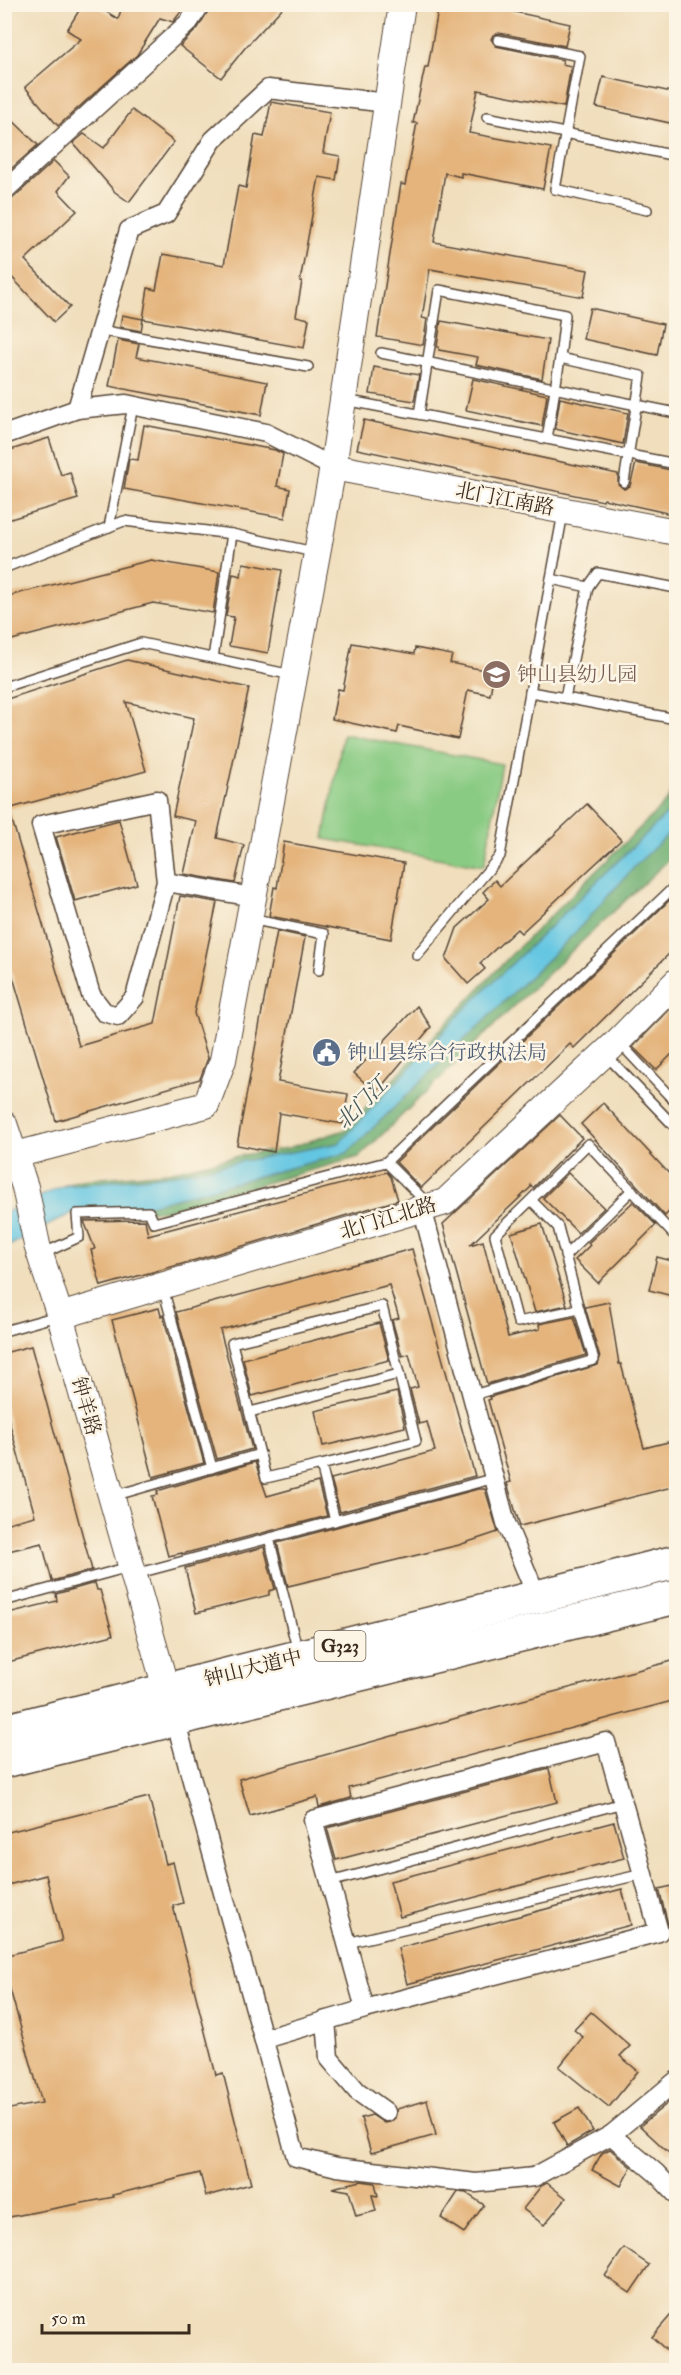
<svg xmlns="http://www.w3.org/2000/svg" width="681" height="2375" viewBox="0 0 681 2375" font-family="'IM FELL Double Pica','Noto Serif SC',serif">
<style>
.green{fill:#89cb83;stroke:#627a50;stroke-width:1.5}
.forest{fill:#6eaf71;stroke:#546c48;stroke-width:1.5}
.water{fill:#64c6e2;stroke:#507880;stroke-width:1.5}
.building{fill:#e4b47b}
.lines{fill:none;stroke-linecap:round;stroke-linejoin:round}
.lane-casing{stroke:#564536;stroke-width:12}
.street-casing{stroke:#564536;stroke-width:21}
.secondary-casing{stroke:#564536;stroke-width:28}
.highway-casing{stroke:#564536;stroke-width:36}
.lane{stroke:#fff;stroke-width:9}
.street{stroke:#fff;stroke-width:18}
.secondary{stroke:#fff;stroke-width:26}
.highway{stroke:#fff;stroke-width:33}
.labels{text-anchor:middle;dominant-baseline:central;stroke-width:5;stroke-linejoin:round;paint-order:stroke}
.shield{fill:#fcf5e5;stroke:#75675a;stroke-width:1.5}
.shield-label{font-size:18px;font-weight:bold;fill:#3b2a1e}
.street-label{font-size:20px;fill:#3b2a1e;stroke:#fcf5e5}
.education-label{font-size:20px;fill:#785e54;stroke:#fcf5e5;text-anchor:start}
.service-label{font-size:20px;fill:#4e5e75;stroke:#fcf5e5;text-anchor:start}
.water-label{font-size:21px;font-style:italic;fill:#475959;stroke:#fcf5e5}
</style>
<rect width="100%" height="100%" fill="#fcf5e5"/>
<filter id="ink" filterUnits="userSpaceOnUse"><feTurbulence type="fractalNoise" baseFrequency=".0167" numOctaves="2"/><feDisplacementMap in="SourceGraphic" scale="12" xChannelSelector="R" yChannelSelector="G"/><feConvolveMatrix kernelMatrix="1 2 1 2 8 2 1 2 1" color-interpolation-filters="sRGB"/></filter>
<filter id="wash" filterUnits="userSpaceOnUse"><feTurbulence type="fractalNoise" baseFrequency=".008" numOctaves="4" result="noise"/><feDisplacementMap in="SourceGraphic" scale="24" xChannelSelector="R" yChannelSelector="G"/><feGaussianBlur stdDeviation="1.35" result="paint"/><feColorMatrix in="noise" values="0 0 0 0 0 0 0 0 0 0 0 0 0 0 0 0 0 1.4 0 .05"/><feComposite in="paint" operator="in"/></filter>
<g filter="url(#wash)">
<rect width="100%" height="100%" fill="#f0debc"/>
<path class="green" d="M343,734l159,30 -18,102 -160,-27z"/>
<path class="forest" d="M676,786v67l-133,125 -184,179 -195,54 -64,-3 -28,5 -9,-27 17,-6 88,-8 75,-17 45,-7 57,-18 166,-175 155,-153z"/>
<path class="water" d="M676,805v22l-37,35 -66,73 -226,218 -202,53 -45,2 -28,5 -67,35 -1,-35 59,-27 107,-11 169,-32 125,-133z"/>
<g id="blocks">
<g class="building">
<path d="M83,4h11l24,15 5,-15h64l-14,18 -13,-4 -23,37 -79,71 -33,-39 56,-48 -14,-9z"/>
<path d="M212,4h74l-42,45 -23,29 -41,-32 18,-18z"/>
<path d="M439,4h73l-2,7 60,13 -5,22 -66,-13 -6,2 -2,4 5,7 67,14 -1,4 9,2 -7,41 -86,-17 -9,43 82,15 -8,41 -82,-16v4l-16,-4 -11,69 154,28 -5,27 -153,-28 -8,49 5,1 -4,26 -46,-8 24,-153 4,1 12,-62h-4l12,-56h3z"/>
<path d="M603,77l73,16 -6,30 -74,-16z"/>
<path d="M271,102l59,10 -7,41 17,3 -4,24 -17,-3 -19,104h2l-6,35 13,3 -5,29 -161,-29 5,-31 8,2 7,-36 61,11 14,-79 8,2 9,-53 9,2z"/>
<path d="M132,110l42,32 -45,60 -14,-10 -42,-49 11,-9 20,14z"/>
<path d="M4,112l34,33 -34,30z"/>
<path d="M54,161l15,15 -11,15 19,20 -52,49 45,47 -16,15 -50,-53v-67l8,-3z"/>
<path d="M590,308l73,16 -6,31 -74,-16z"/>
<path d="M122,315l21,4 -2,12 -21,-4z"/>
<path d="M441,321l107,19 -6,39 -66,-14 2,-8 -39,-7v-3h-2z"/>
<path d="M118,340l21,4 -3,13 131,25 -6,33 -152,-29z"/>
<path d="M374,367l45,8 -5,26 -44,-7z"/>
<path d="M473,379l74,16 -5,31 -76,-16z"/>
<path d="M560,398l68,15 -5,31 -68,-15z"/>
<path d="M364,420l254,54v10l6,5 6,-3 6,-23 40,8v44l-72,-16 -1,2 -246,-52z"/>
<path d="M144,425l131,25 8,4 -6,32 13,3 -5,29 -161,-29 5,-30 9,1z"/>
<path d="M49,438l12,37 9,-3 8,27 -74,22v-69z"/>
<path d="M151,560l68,12 -6,41 -60,-10 -149,39v-45z"/>
<path d="M243,563l39,7 -14,83 -39,-7 5,-29 -8,-1 7,-42 8,2z"/>
<path d="M352,643l62,11 1,-6 37,7 -2,8 44,9 -4,23 -22,-5 -10,49 -59,-13 -2,7 -65,-14 6,-30 5,1z"/>
<path d="M127,660l122,28 -32,150 27,7 -9,38 -51,-9 12,-53 -23,-5 21,-98 -68,-16 20,69 -142,39v-110z"/>
<path d="M587,804l34,36 -100,93 -4,-4 -37,34 5,6 -17,15 -22,-25 11,-31 32,-29 -6,-7 12,-12 5,6z"/>
<path d="M9,810l70,236 76,-22 25,-128 37,6 -23,111 14,45 -8,21 -144,42 -52,-174v-136z"/>
<path d="M119,820l18,64 -62,17 -19,-64z"/>
<path d="M284,842l120,21 -13,76 -122,-23 5,-29 3,1z"/>
<path d="M676,894v53l-102,101 -4,-4 -149,144 -25,-26z"/>
<path d="M277,931l28,6 -27,145 70,12 -5,30 -64,-11 -5,39 -37,-7z"/>
<path d="M676,1003v47l-20,20 -23,-23z"/>
<path d="M417,1006l14,21 -55,66 -22,-20z"/>
<path d="M603,1103l73,78v23l-11,12 -84,-92z"/>
<path d="M560,1115l22,23 -49,50 -3,-4 1,3 -61,58 13,-4 25,96 32,-8 -1,-5 35,-7 12,38 -99,29 -44,-160z"/>
<path d="M387,1172l4,5 7,23 -216,64 -81,22 -10,-36 4,-1 -11,-28 61,-1 3,15z"/>
<path d="M568,1173l36,35 -26,25 -35,-35z"/>
<path d="M633,1202l23,23 -58,58 -23,-23 15,-15 -2,-2z"/>
<path d="M542,1224l25,81 -32,7 -24,-79z"/>
<path d="M412,1249l63,227 -135,36 -9,-33 104,-28 -8,-29 -8,2 -9,-35 8,-2 -9,-33 -7,2 -10,-36 7,-2 -10,-33 -169,45 32,119 -35,10 -41,-147z"/>
<path d="M657,1257l19,5v35l-27,-7z"/>
<path d="M609,1302l10,62h2l23,84 32,-8v46l-156,40 -13,-43 4,-1 -23,-82 3,-1 -1,-2 108,-32 2,-7 -15,-51z"/>
<path d="M159,1308l2,8 2,-1 41,148 -51,14 -41,-157z"/>
<path d="M379,1323l10,37 -137,36 -9,-37z"/>
<path d="M31,1346l61,224 -40,11 -10,-38 -38,9v-28l31,-8 -31,-113v-50z"/>
<path d="M397,1392l8,35 -82,19 -8,-35z"/>
<path d="M255,1462l12,34 51,-14 9,34 -145,38v-1l-14,3 -16,-60 6,-1 -1,-4z"/>
<path d="M478,1489h7l13,43 -39,13 -171,41 -11,-43z"/>
<path d="M264,1547l11,42 -6,2v4l-73,18 -11,-45z"/>
<path d="M95,1583l2,7h3l13,45 -109,28v-49l53,-13 -1,-7z"/>
<path d="M676,1660v40l-327,88 2,10 -32,9 -2,-10 -67,19 -11,-37 257,-72z"/>
<path d="M549,1769l8,33 -221,58 -9,-32z"/>
<path d="M149,1797l17,67 7,-2 10,41 -10,3 43,169 7,-2 28,111 -45,12 -6,-23 -87,22 1,2 -110,21v-108l38,-7 -38,-135v-12l58,-15 -16,-66 -42,11v-53z"/>
<path d="M614,1822l10,36 -224,59 -10,-36z"/>
<path d="M676,1885v54l-4,1 -13,-51z"/>
<path d="M622,1889l9,36 -224,59 -9,-36z"/>
<path d="M591,2012l39,34 -10,10 18,15 -29,36 -50,-40 24,-30 -9,-7z"/>
<path d="M427,2100l9,35 -65,18 -10,-35 11,-3 12,8 6,-1 5,-4 2,-9z"/>
<path d="M669,2102l7,7v36l-7,8 -29,-27z"/>
<path d="M579,2108l14,23 -26,15 -13,-24z"/>
<path d="M610,2149l21,18 -10,19 -29,-16 10,-17z"/>
<path d="M361,2181l14,2 3,13 -6,-1 4,16 -20,5 -7,-25 -17,-3z"/>
<path d="M547,2183l19,15 -22,27 -21,-16 18,-23z"/>
<path d="M458,2192l8,1 18,12 -20,28 -23,-15z"/>
<path d="M624,2248l25,17 -19,28 -25,-17z"/>
<path d="M676,2309v50l-24,-22z"/>
</g>
</g>
</g>
<g filter="url(#ink)">
<use href="#blocks" fill-opacity="0" stroke="#564536" stroke-width="1.5"/>
<g class="lines">
<defs>
<g id="lane">
<path d="M498,40l82,16 -25,133 92,21"/>
<path d="M487,117l189,39"/>
<path d="M99,330l209,37"/>
<path d="M381,353l295,60"/>
<path d="M345,400l331,64"/>
<path d="M419,414l20,-124 126,25 -5,43 81,18 -17,106"/>
<path d="M547,439l13,-81"/>
<path d="M109,527l24,-121"/>
<path d="M232,534l82,18"/>
<path d="M4,568l120,-47 108,13 -19,124"/>
<path d="M551,579l37,8"/>
<path d="M676,588l-78,-15 -10,14 -23,111 111,21"/>
<path d="M4,687l137,-44 151,32"/>
<path d="M530,692l35,6"/>
<path d="M250,919l74,15 -5,36"/>
<path d="M417,955l83,-99 63,-343"/>
<path d="M618,1041l58,62"/>
<path d="M606,1055l70,73"/>
<path d="M386,1162l42,42"/>
<path d="M531,1200l27,27 21,82 -61,13 -23,-87 93,-91 85,90 3,1"/>
<path d="M42,1254l37,-17 -2,-23 72,-2 5,11 232,-61 289,-276"/>
<path d="M565,1256l67,-66"/>
<path d="M163,1288l49,180"/>
<path d="M4,1331l53,-15"/>
<path d="M473,1395l121,-35 -15,-51"/>
<path d="M250,1412l149,-38"/>
<path d="M321,1465l95,-24 -34,-135 -150,37 34,135 55,-13 14,56"/>
<path d="M113,1496l147,-42"/>
<path d="M269,1538l29,114"/>
<path d="M135,1574l360,-96"/>
<path d="M4,1601l125,-34"/>
<path d="M330,1882l293,-79"/>
<path d="M347,1943l296,-69"/>
</g>
<g id="street">
<path d="M4,191l185,-169 12,-18"/>
<path d="M77,409l52,-179 37,-16 47,-74 55,-51 119,14"/>
<path d="M4,435l73,-26 49,-5 140,29 67,34"/>
<path d="M166,882l-9,-82 -116,25 50,170 13,17 14,4 17,-19 31,-115 87,15"/>
<path d="M422,1208l84,315 34,81"/>
<path d="M175,1719l121,438 41,10 139,16 58,-6 77,-42 45,38 20,21"/>
<path d="M326,2020l3,38 28,33 29,21"/>
<path d="M264,2039l101,-30 294,-77 -53,-190 -293,78 52,189"/>
<path d="M611,2135l65,-54"/>
</g>
<g id="secondary">
<path d="M333,467l343,65"/>
<path d="M4,1124l21,63 12,58 23,71 111,390"/>
<path d="M4,1158l202,-53 17,-45 110,-593 69,-463"/>
<path d="M60,1316l385,-114 173,-161 58,-59"/>
</g>
<g id="highway">
<path d="M4,1731l672,-169"/>
<path d="M4,1761l672,-164"/>
</g>
</defs>
<use href="#lane" class="lane-casing"/>
<use href="#street" class="street-casing"/>
<use href="#secondary" class="secondary-casing"/>
<use href="#highway" class="highway-casing"/>
<use href="#lane" class="lane"/>
<use href="#street" class="street"/>
<use href="#secondary" class="secondary"/>
<use href="#highway" class="highway"/>
</g>
</g>
<defs>
<symbol id="school-disc" viewBox="-11 -11 22 22"><circle r="9.5" fill="#8d6e63" stroke="#fcf5e5"/><path d="M0-5L7-2L0 1L-7-2ZM-4 1L0 2.5L4 1V4Q0 6-4 4Z" fill="#fff"/></symbol>
<symbol id="civic-disc" viewBox="-11 -11 22 22"><circle r="9.5" fill="#5c6f8a" stroke="#fcf5e5"/><path d="M-.6-6.5H3V-4.5H.6V-3L4-1V1h2V6H-6V1h2V-1L-.6-3ZM-1.2 2.5V6h2.4V2.5Z" fill="#fff"/></symbol>
</defs>
<g fill-rule="evenodd">
<use href="#school-disc" x="480" y="658" width="33" height="33"/>
<use href="#civic-disc" x="310" y="1036" width="33" height="33"/>
</g>
<g class="labels">
<rect class="shield" x="314.5" y="1631" width="51" height="30" rx="4.5"/>
<g class="shield-label">
<text x="340" y="1646">G323</text>
</g>
<g class="street-label">
<text transform="translate(505 499) rotate(11)">北门江南路</text>
<text transform="translate(388 1218) rotate(-17)">北门江北路</text>
<text transform="translate(86 1406) rotate(74)">钟羊路</text>
<text transform="translate(253 1668) rotate(-14)">钟山大道中</text>
</g>
<g class="education-label">
<text x="517" y="674">钟山县幼儿园</text>
</g>
<g class="service-label">
<text x="347" y="1052">钟山县综合行政执法局</text>
</g>
<g class="water-label">
<text transform="translate(362 1103) rotate(-45)">北门江</text>
</g>
</g>
<rect width="681" height="2375" fill="none" stroke="#fcf5e5" stroke-width="24"/>
<path d="M42 2324v9h147v-9" fill="none" stroke="#3b2a1e" stroke-width="3"/>
<text x="51" y="2324" font-size="18" fill="#3b2a1e" stroke="#fcf5e5" stroke-width="4.5" paint-order="stroke">50 m</text>
</svg>
